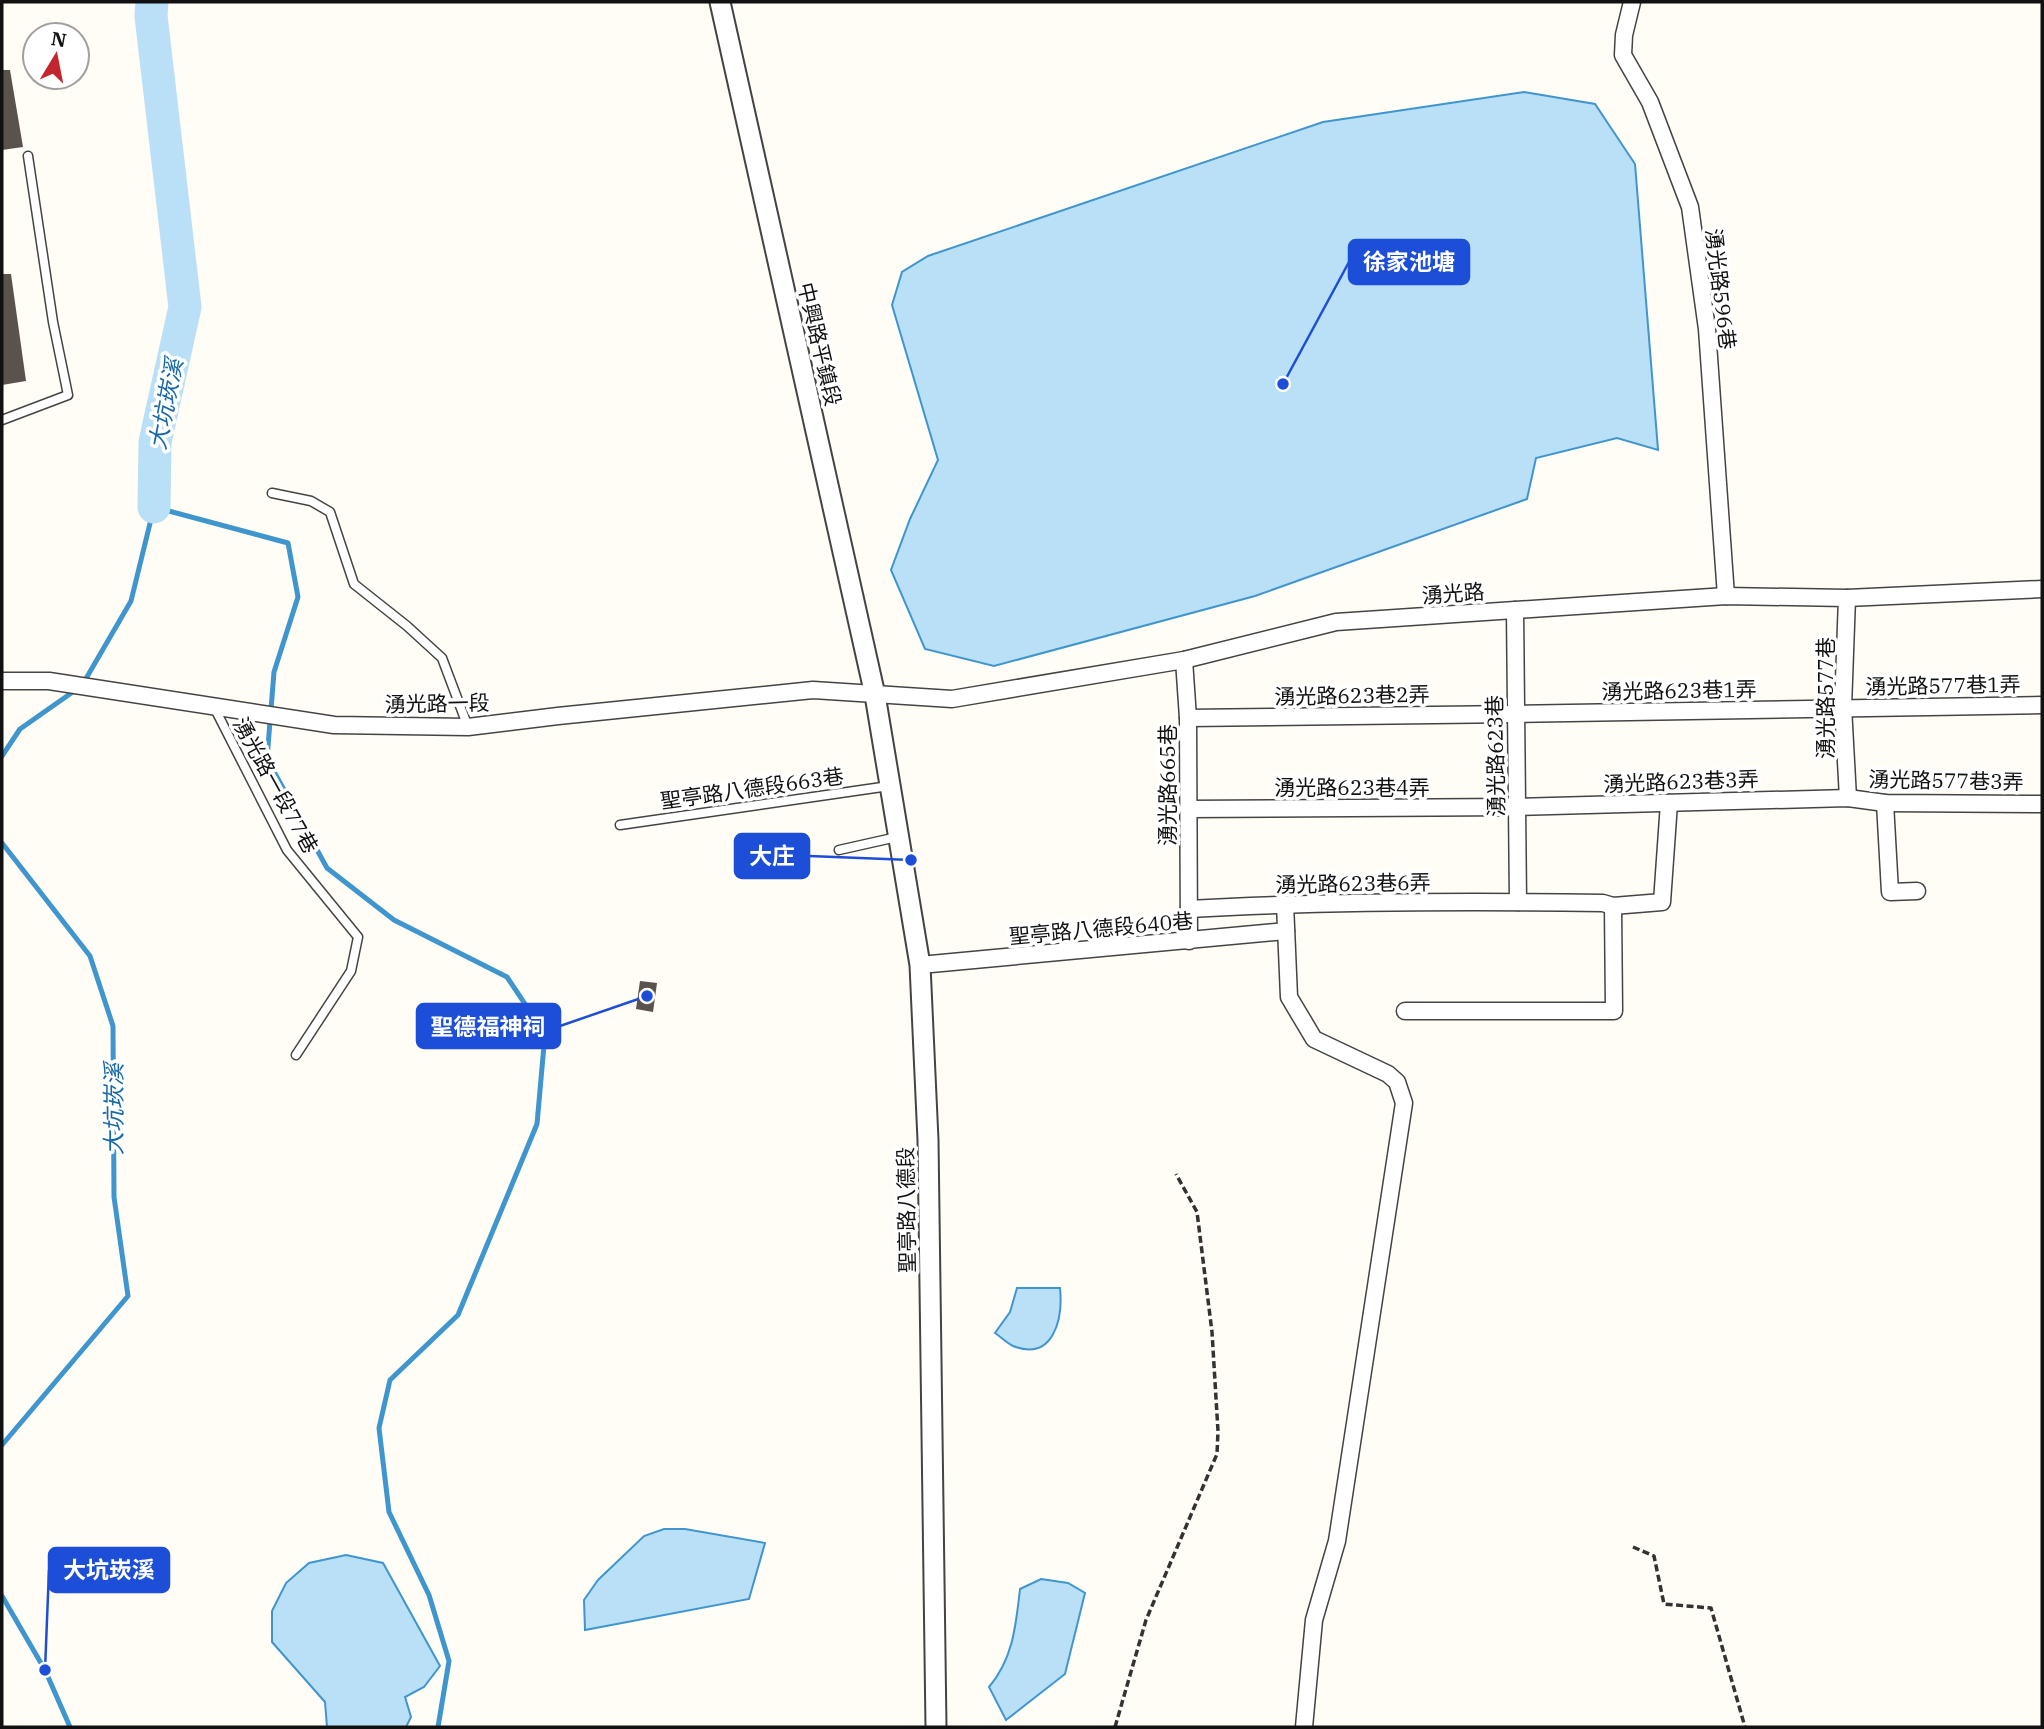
<svg xmlns="http://www.w3.org/2000/svg" width="2044" height="1729" viewBox="0 0 2044 1729" font-family="'IBM Plex Serif','Noto Sans TC',serif">
<style>
.water{fill:#b9e0f7;stroke:#3f96cf;stroke-width:2}
.lines{fill:none;stroke-linecap:round;stroke-linejoin:round}
.stream{stroke:#3f96cf;stroke-width:5}
.river{stroke:#b9e0f7;stroke-width:33}
.building{fill:#5a524d}
.service-casing{stroke:#444;stroke-width:11}
.minor-casing{stroke:#444;stroke-width:19}
.tertiary-casing{stroke:#444;stroke-width:23}
.path{stroke:#333;stroke-width:3.5;stroke-dasharray:7 3.5;stroke-linecap:butt}
.service{stroke:#fff;stroke-width:8}
.minor{stroke:#fff;stroke-width:16}
.tertiary{stroke:#fff;stroke-width:19}
.labels{text-anchor:middle;dominant-baseline:central;stroke-width:7;stroke-linejoin:round;paint-order:stroke}
.street-label{font-size:21px;fill:#111;stroke:#fff}
.water-label{font-size:23px;font-style:italic;fill:#1768a6;stroke:#fff}
.leader{fill:none;stroke:#1d4ed8;stroke-width:2.5}
.callout-dot{fill:#1d4ed8;stroke:#fff;stroke-width:2.5}
.callout{fill:#1d4ed8;stroke:#1d4ed8;stroke-width:2.5}
.callout-label{font-size:23px;text-anchor:middle;font-weight:bold;fill:#fff}
</style>
<rect width="100%" height="100%" fill="#fffdf5"/>
<g class="water">
<path d="M1524,92l71,12 40,60 23,286 -41,-12 -81,20 -9,41 -272,97 -261,70 -69,-17 -34,-79 19,-51 28,-59 -46,-155 10,-33 26,-16 395,-134z"/>
<path d="M1017,1288h43c3,30 -6,74 -47,58 -6,-3 -12,-9 -18,-13l15,-21z"/>
<path d="M664,1529h21l80,14 -16,56 -164,31 -1,-30 14,-20 46,-44z"/>
<path d="M346,1555l37,8 57,103 -16,21 -19,10 6,20 -5,10h-79l-2,-25 -53,-60v-31l14,-28 23,-20z"/>
<path d="M1041,1579l27,4 17,10 -20,81 -59,46 -17,-33c24,-28 27,-62 31,-98z"/>
</g>
<g class="lines">
<g class="stream">
<path d="M84,682l47,-81 23,-94 134,36 10,54 -24,75 -7,87 60,109 67,52 113,57 38,57 -8,90 -79,191 -68,65 -11,48 10,84 40,83 20,66 -11,66"/>
<path d="M2,756l18,-27 57,-40"/>
<path d="M2,843l88,113 23,70 1,171 14,99 -126,149"/>
<path d="M2,1596l43,74 25,57"/>
</g>
<path class="river" d="M152,2l-1,14 34,291 -30,135 -1,65"/>
</g>
<g class="building">
<path d="M2,70h8l13,77 -21,3z"/>
<path d="M2,274h9l15,107 -24,4z"/>
<path d="M640,981l17,2 -4,29 -17,-3z"/>
</g>
<g class="lines">
<defs>
<g id="service">
<path d="M2,420l66,-25 -15,-73 -25,-166"/>
<path d="M272,493l39,8 19,11 24,72 53,42 35,32 26,69"/>
<path d="M214,707l73,143 71,87 -7,34 -55,84"/>
<path d="M620,825l269,-39"/>
<path d="M839,850l58,-13"/>
</g>
<g id="minor">
<path d="M1632,2l-8,33 -1,20 27,47 40,105 17,122 19,267"/>
<path d="M1847,598l-4,109 5,91"/>
<path d="M1515,610l3,292"/>
<path d="M1184,660l4,58 1,223"/>
<path d="M2,681h47l285,44 134,2 90,-11 255,-26 139,9 232,-39 152,-38 390,-26 121,2 195,-9"/>
<path d="M1188,718l327,-4 527,-9"/>
<path d="M1885,803l5,89 27,-1"/>
<path d="M1188,809l328,-2 332,-9 37,5 157,1"/>
<path d="M1285,904l4,93 25,42 74,35 9,8 7,21 -67,438 -23,79 -10,107"/>
<path d="M1189,909c138,-8 276,-8 414,-6l10,3 49,-4 7,-99"/>
<path d="M920,965l366,-34"/>
<path d="M1405,1011h209l-1,-105"/>
</g>
<path id="tertiary" d="M720,2l155,693 45,270 8,175 8,587"/>
</defs>
<use href="#service" class="service-casing"/>
<use href="#minor" class="minor-casing"/>
<use href="#tertiary" class="tertiary-casing"/>
<g class="path">
<path d="M1633,1547l21,9 10,48 47,4 34,119"/>
<path d="M1115,1727l31,-107 71,-166 1,-23 -6,-99 -15,-120 -21,-38"/>
</g>
<use href="#service" class="service"/>
<use href="#minor" class="minor"/>
<use href="#tertiary" class="tertiary"/>
</g>
<g class="labels">
<g class="street-label">
<text transform="translate(1721 289) rotate(83)">湧光路596巷</text>
<text transform="translate(820 344) rotate(77)">中興路平鎮段</text>
<text transform="translate(1453 593) rotate(-4)">湧光路</text>
<text transform="translate(1943 685) rotate(-1)">湧光路577巷1弄</text>
<text transform="translate(1679 690) rotate(-1)">湧光路623巷1弄</text>
<text transform="translate(1352 695) rotate(-1)">湧光路623巷2弄</text>
<text transform="translate(1825 698) rotate(-90)">湧光路577巷</text>
<text transform="translate(437 703) rotate(-1)">湧光路一段</text>
<text transform="translate(1495 756) rotate(-91)">湧光路623巷</text>
<text transform="translate(1946 780) rotate(1)">湧光路577巷3弄</text>
<text transform="translate(1681 781) rotate(-2)">湧光路623巷3弄</text>
<text transform="translate(276 785) rotate(61)">湧光路一段77巷</text>
<text transform="translate(1167 785) rotate(-90)">湧光路665巷</text>
<text x="1352" y="787">湧光路623巷4弄</text>
<text transform="translate(752 788) rotate(-8)">聖亭路八德段663巷</text>
<text transform="translate(1353 883) rotate(-1)">湧光路623巷6弄</text>
<text transform="translate(1101 928) rotate(-5)">聖亭路八德段640巷</text>
<text transform="translate(906 1210) rotate(-91)">聖亭路八德段</text>
</g>
<g class="water-label">
<text transform="translate(165 404) rotate(-79)">大坑崁溪</text>
<text transform="translate(113 1109) rotate(-90)">大坑崁溪</text>
</g>
</g>
<path class="leader" d="M1283 384L1349 262M911 860L809 856M647 996L560 1026M45 1670L49 1570"/>
<g class="callout-dot">
<circle cx="1283" cy="384" r="7"/>
<circle cx="911" cy="860" r="7"/>
<circle cx="647" cy="996" r="7"/>
<circle cx="45" cy="1670" r="7"/>
</g>
<g class="callout">
<rect x="1349" y="240" width="120" height="44" rx="7"/>
<rect x="735" y="834" width="74" height="44" rx="7"/>
<rect x="417" y="1004" width="143" height="44" rx="7"/>
<rect x="49" y="1548" width="120" height="44" rx="7"/>
</g>
<g class="callout-label">
<text x="1409" y="270">徐家池塘</text>
<text x="772" y="864">大庄</text>
<text x="488" y="1035">聖德福神祠</text>
<text x="109" y="1578">大坑崁溪</text>
</g>
<rect width="2044" height="1729" fill="none" stroke="#111111" stroke-width="7"/>
<g transform="translate(56 56) rotate(10)"><circle r="33" fill="#ffffff" stroke="#a0a0a0" stroke-width="2"/>
<path d="M0-5L12 26L0 18L-12 26Z" fill="#c4262e"/>
<text y="-10" font-size="19" font-weight="bold" text-anchor="middle" fill="#111111">N</text>
</g>
</svg>
